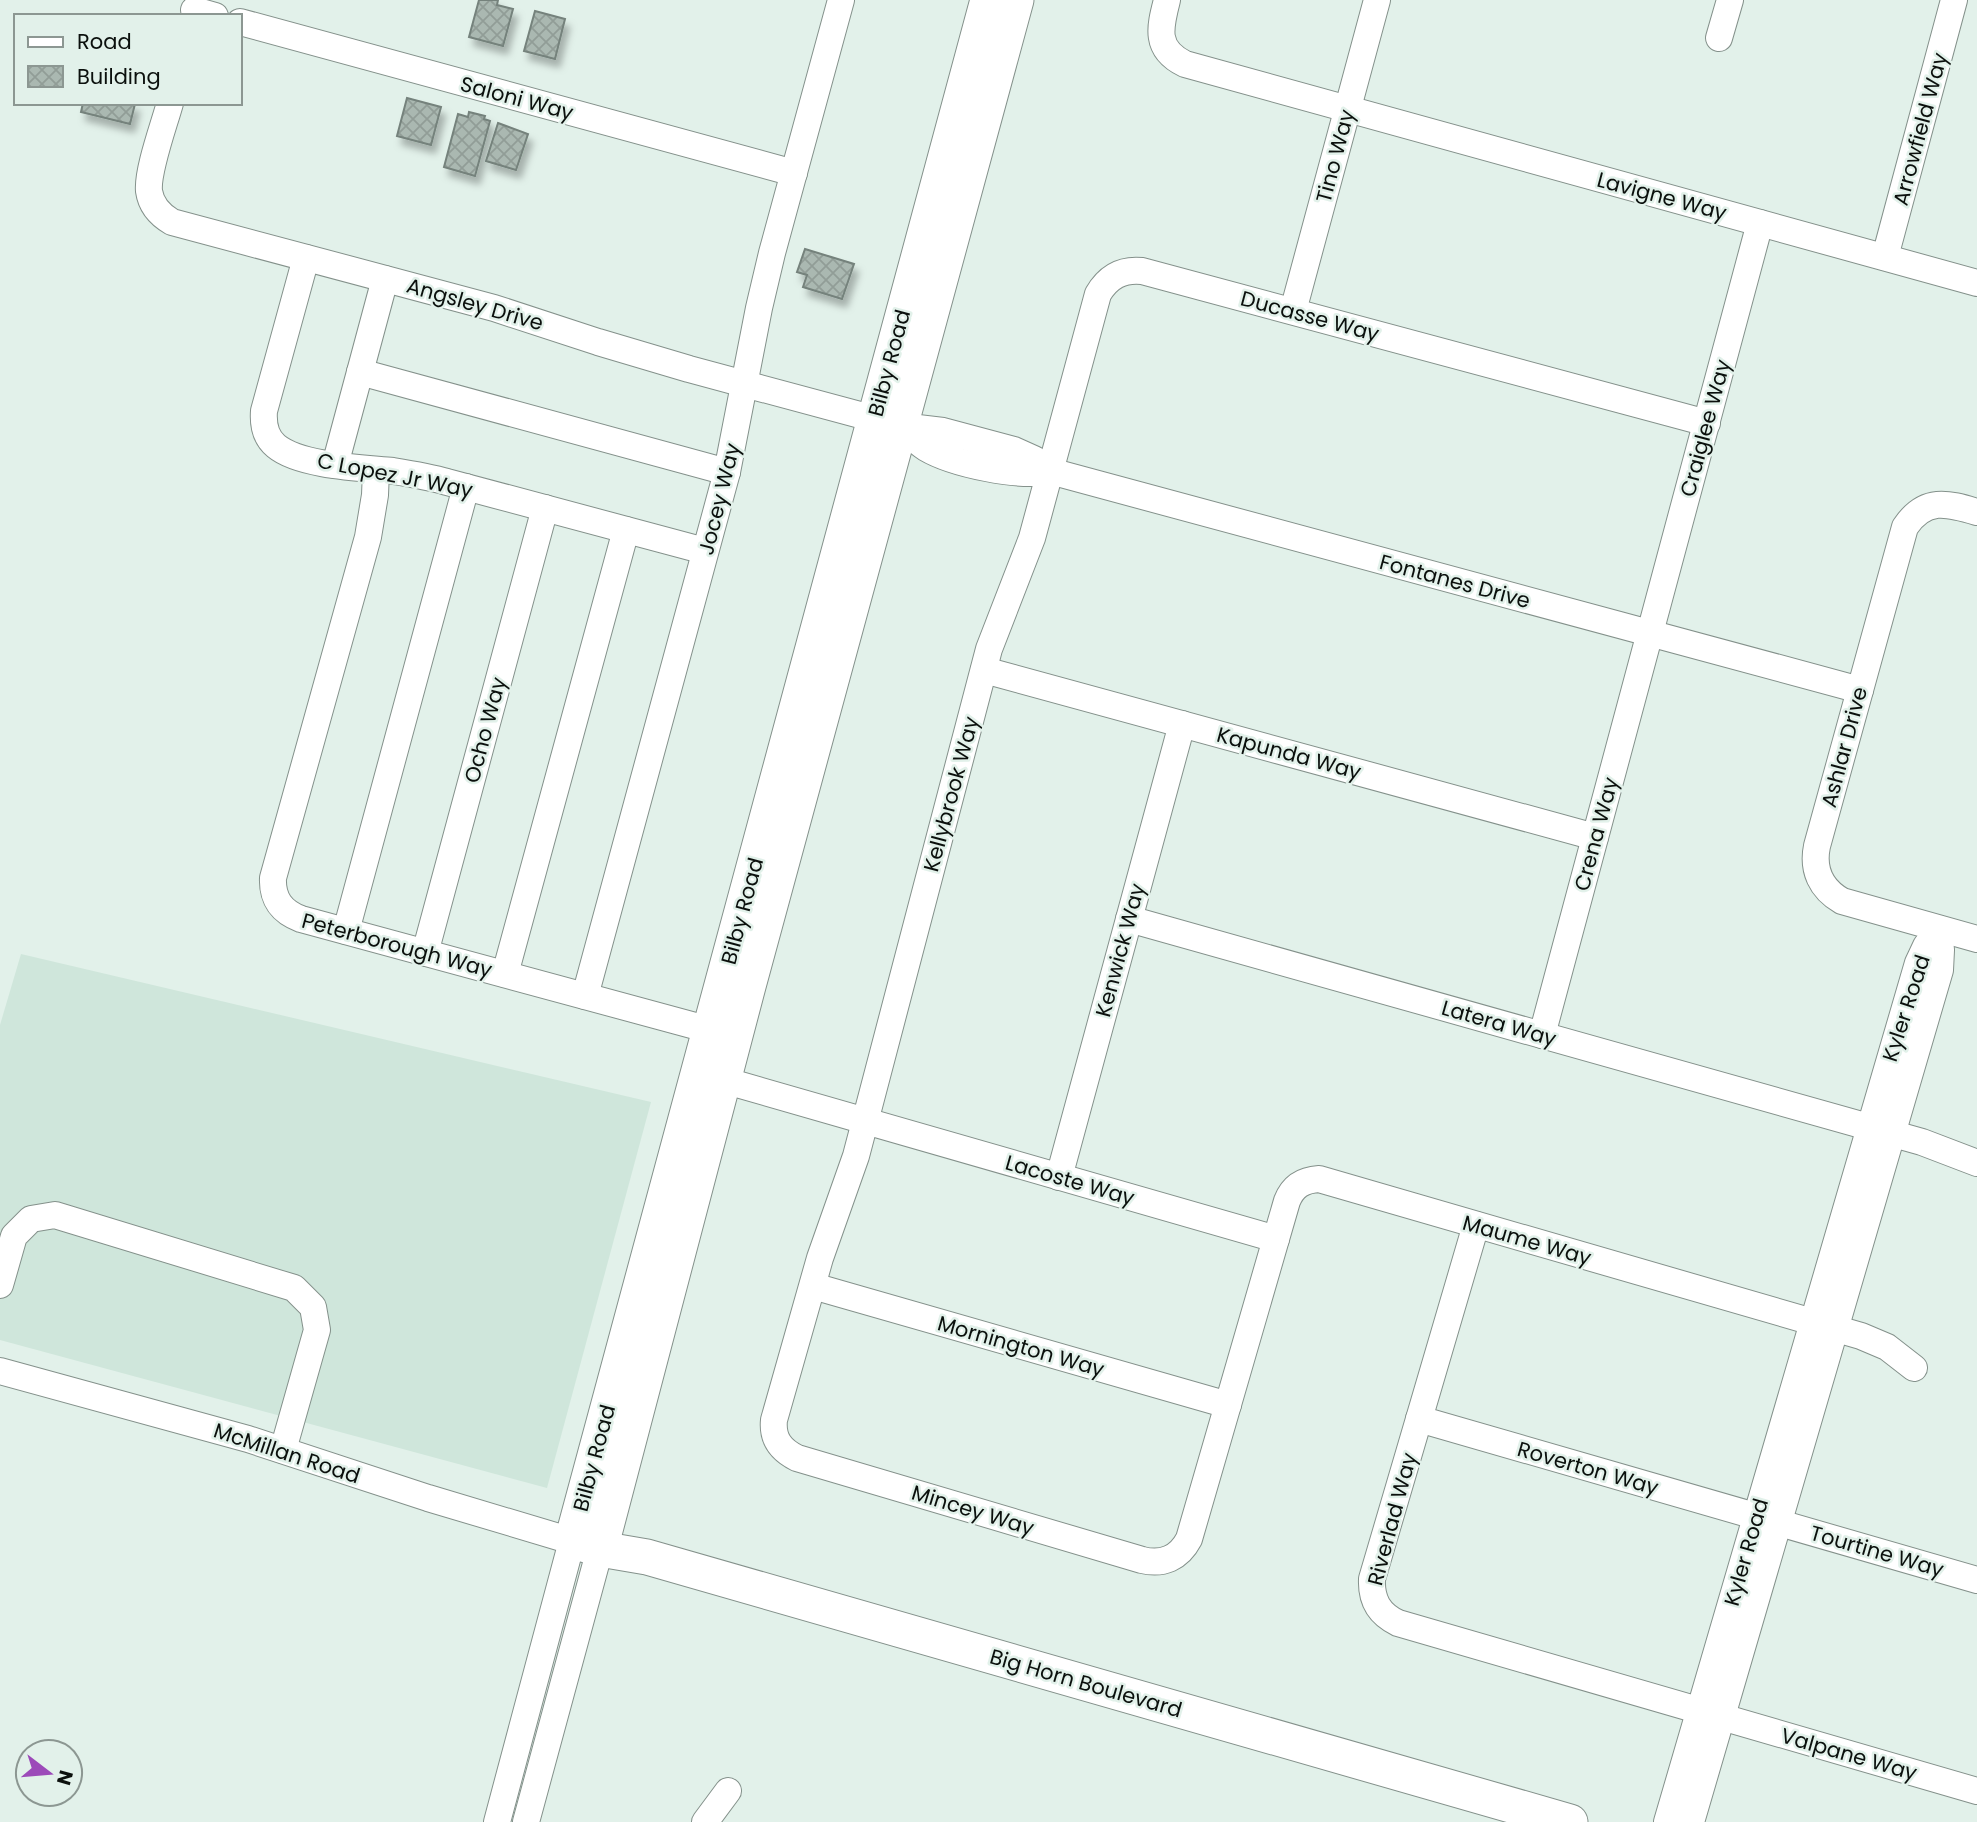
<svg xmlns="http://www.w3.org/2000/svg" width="1977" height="1822" viewBox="0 0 1977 1822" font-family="Poppins,sans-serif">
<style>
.built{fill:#cfe6db}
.building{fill:url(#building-cross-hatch);stroke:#75827c;stroke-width:2;filter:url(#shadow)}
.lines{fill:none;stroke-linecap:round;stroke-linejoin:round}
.minor-casing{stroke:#84918b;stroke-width:28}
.major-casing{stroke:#84918b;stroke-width:37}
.minor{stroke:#fff;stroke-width:26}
.major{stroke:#fff;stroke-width:35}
.labels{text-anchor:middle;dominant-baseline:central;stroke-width:5;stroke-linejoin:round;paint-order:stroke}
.street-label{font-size:21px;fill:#0b100d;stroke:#e2f1ea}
</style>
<defs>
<pattern id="building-cross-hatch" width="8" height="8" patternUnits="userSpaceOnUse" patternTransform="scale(1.75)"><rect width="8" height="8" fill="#aab8b1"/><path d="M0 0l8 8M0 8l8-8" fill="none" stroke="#919d97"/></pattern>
<filter id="shadow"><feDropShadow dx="4.5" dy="8" stdDeviation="3.5" flood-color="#0004"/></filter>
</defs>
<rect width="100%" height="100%" fill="#e2f1ea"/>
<path class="built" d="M21,954l630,148 -104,386 -547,-148v-315z"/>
<g class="building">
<path d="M479,0h19l-1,5 16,4 -10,37 -34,-9z"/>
<path d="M535,11l30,8 -10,40 -31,-8z"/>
<path d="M407,98l34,9 -10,38 -34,-9z"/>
<path d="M83,103h49l3,1 -5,20 -49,-12z"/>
<path d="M469,112l16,4 -1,3 6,2 -15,55 -31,-9 14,-53 10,3z"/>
<path d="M498,123l30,11 -12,36 -30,-9z"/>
<path d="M805,249l49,15 -12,35 -39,-12 4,-12 -10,-3z"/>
</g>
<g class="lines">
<defs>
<g id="minor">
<path d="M1167,0c-7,27 -13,49 18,64l792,219"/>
<path d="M194,10l21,6"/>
<path d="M240,22l554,151"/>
<path d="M1719,38l11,-38"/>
<path d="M170,103c-6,22 -23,68 -21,88 2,14 11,24 23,31l322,86 104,34 91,27 212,57 42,5 71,19 20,9 16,12 810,219"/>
<path d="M1885,257l69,-257"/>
<path d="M306,258l-42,153c-1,13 1,26 12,35 24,20 87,22 117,25 19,3 37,6 54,11l258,69"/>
<path d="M1293,311l84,-311"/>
<path d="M360,372l367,100"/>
<path d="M1707,423l-565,-152c-20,-2 -34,6 -44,23l-66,244 -43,111 -133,507 -36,102 -46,162c-2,19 7,30 23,38l345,102c21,5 37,-2 47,-21l98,-338c6,-15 16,-21 32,-22l542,157 26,11 27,21"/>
<path d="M901,426c8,8 15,16 25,22 27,16 94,30 124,23"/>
<path d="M335,465l50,-186"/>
<path d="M376,470l-1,25 -7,42 -95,341c-1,21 9,34 28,41l409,111"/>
<path d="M1977,512c-30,-9 -52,-15 -72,15l-88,319c-5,24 4,43 25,55l135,38"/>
<path d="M984,670l611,167"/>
<path d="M1129,919l793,223 55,21"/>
<path d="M346,931l120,-444"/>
<path d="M425,953l120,-445"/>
<path d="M505,974l121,-444"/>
<path d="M585,996l142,-524 32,-164 13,-55 69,-253"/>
<path d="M1542,1035l218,-812"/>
<path d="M723,1080l553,159"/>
<path d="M1059,1177l123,-453"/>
<path d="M1476,1225l-104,354c-1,21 7,35 26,44l579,168"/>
<path d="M0,1285l14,-49 17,-17 24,-4 239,73 19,19 4,23 -34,120"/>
<path d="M813,1286l415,119"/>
<path d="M0,1371l248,68 180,59 144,43 -75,281"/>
<path d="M1419,1419l558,161"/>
<path d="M526,1822l74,-273"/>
<path d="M705,1822l23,-31"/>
<path d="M1667,1822l251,-859 8,-17 13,-17"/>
<path d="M1691,1822l249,-852 1,-20 -2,-21"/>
</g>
<g id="major">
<path d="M988,0l-416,1541 28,8 47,8 923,265"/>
<path d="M600,1549l148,-563 268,-986"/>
</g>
</defs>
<use href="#minor" class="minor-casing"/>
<use href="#major" class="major-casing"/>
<use href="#minor" class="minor"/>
<use href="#major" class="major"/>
</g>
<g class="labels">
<g class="street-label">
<text transform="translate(517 98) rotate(15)">Saloni Way</text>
<text transform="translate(1920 129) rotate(-75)">Arrowfield Way</text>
<text transform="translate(1335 156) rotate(-75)">Tino Way</text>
<text transform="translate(1662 196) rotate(15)">Lavigne Way</text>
<text transform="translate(475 304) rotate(16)">Angsley Drive</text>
<text transform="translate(1310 316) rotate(15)">Ducasse Way</text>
<text transform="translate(889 363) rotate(-75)">Bilby Road</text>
<text transform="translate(1705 428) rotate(-75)">Craiglee Way</text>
<text transform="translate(395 475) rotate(11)">C Lopez Jr Way</text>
<text transform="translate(719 499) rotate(-76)">Jocey Way</text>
<text transform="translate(1455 581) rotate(15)">Fontanes Drive</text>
<text transform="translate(485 730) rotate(-75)">Ocho Way</text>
<text transform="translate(1844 747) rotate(-75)">Ashlar Drive</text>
<text transform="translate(1289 753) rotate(15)">Kapunda Way</text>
<text transform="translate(951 794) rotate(-75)">Kellybrook Way</text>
<text transform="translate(1596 834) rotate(-75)">Crena Way</text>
<text transform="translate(742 911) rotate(-75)">Bilby Road</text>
<text transform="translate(397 945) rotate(15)">Peterborough Way</text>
<text transform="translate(1120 950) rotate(-75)">Kenwick Way</text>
<text transform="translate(1906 1008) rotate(-72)">Kyler Road</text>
<text transform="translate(1499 1023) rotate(16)">Latera Way</text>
<text transform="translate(1070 1180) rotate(16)">Lacoste Way</text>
<text transform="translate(1527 1240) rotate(16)">Maume Way</text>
<text transform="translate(1021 1346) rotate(16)">Mornington Way</text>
<text transform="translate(287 1453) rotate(18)">McMillan Road</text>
<text transform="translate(594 1458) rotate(-75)">Bilby Road</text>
<text transform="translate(1588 1468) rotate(16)">Roverton Way</text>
<text transform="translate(973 1510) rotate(17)">Mincey Way</text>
<text transform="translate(1392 1519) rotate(-75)">Riverlad Way</text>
<text transform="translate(1877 1551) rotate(16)">Tourtine Way</text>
<text transform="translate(1746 1552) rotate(-74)">Kyler Road</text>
<text transform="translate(1086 1683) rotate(16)">Big Horn Boulevard</text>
<text transform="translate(1849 1754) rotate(16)">Valpane Way</text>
</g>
</g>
<rect x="14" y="14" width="228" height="91" fill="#e2f1ea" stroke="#8c9792" stroke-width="2"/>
<rect x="28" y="37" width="35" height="10" fill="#ffffff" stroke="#8c9792" stroke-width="2"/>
<text x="77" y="49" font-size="21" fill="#0b100d">Road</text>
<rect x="28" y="66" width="35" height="21" fill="url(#building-cross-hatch)" stroke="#8c9792" stroke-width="2"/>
<text x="77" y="84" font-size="21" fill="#0b100d">Building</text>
<g transform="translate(49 1773) rotate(106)"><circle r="33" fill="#e2f1ea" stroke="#8c9792" stroke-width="2"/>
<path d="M0-5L12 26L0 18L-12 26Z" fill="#9c4ab9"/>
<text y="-10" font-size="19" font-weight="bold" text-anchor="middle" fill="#0b100d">N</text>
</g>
</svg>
